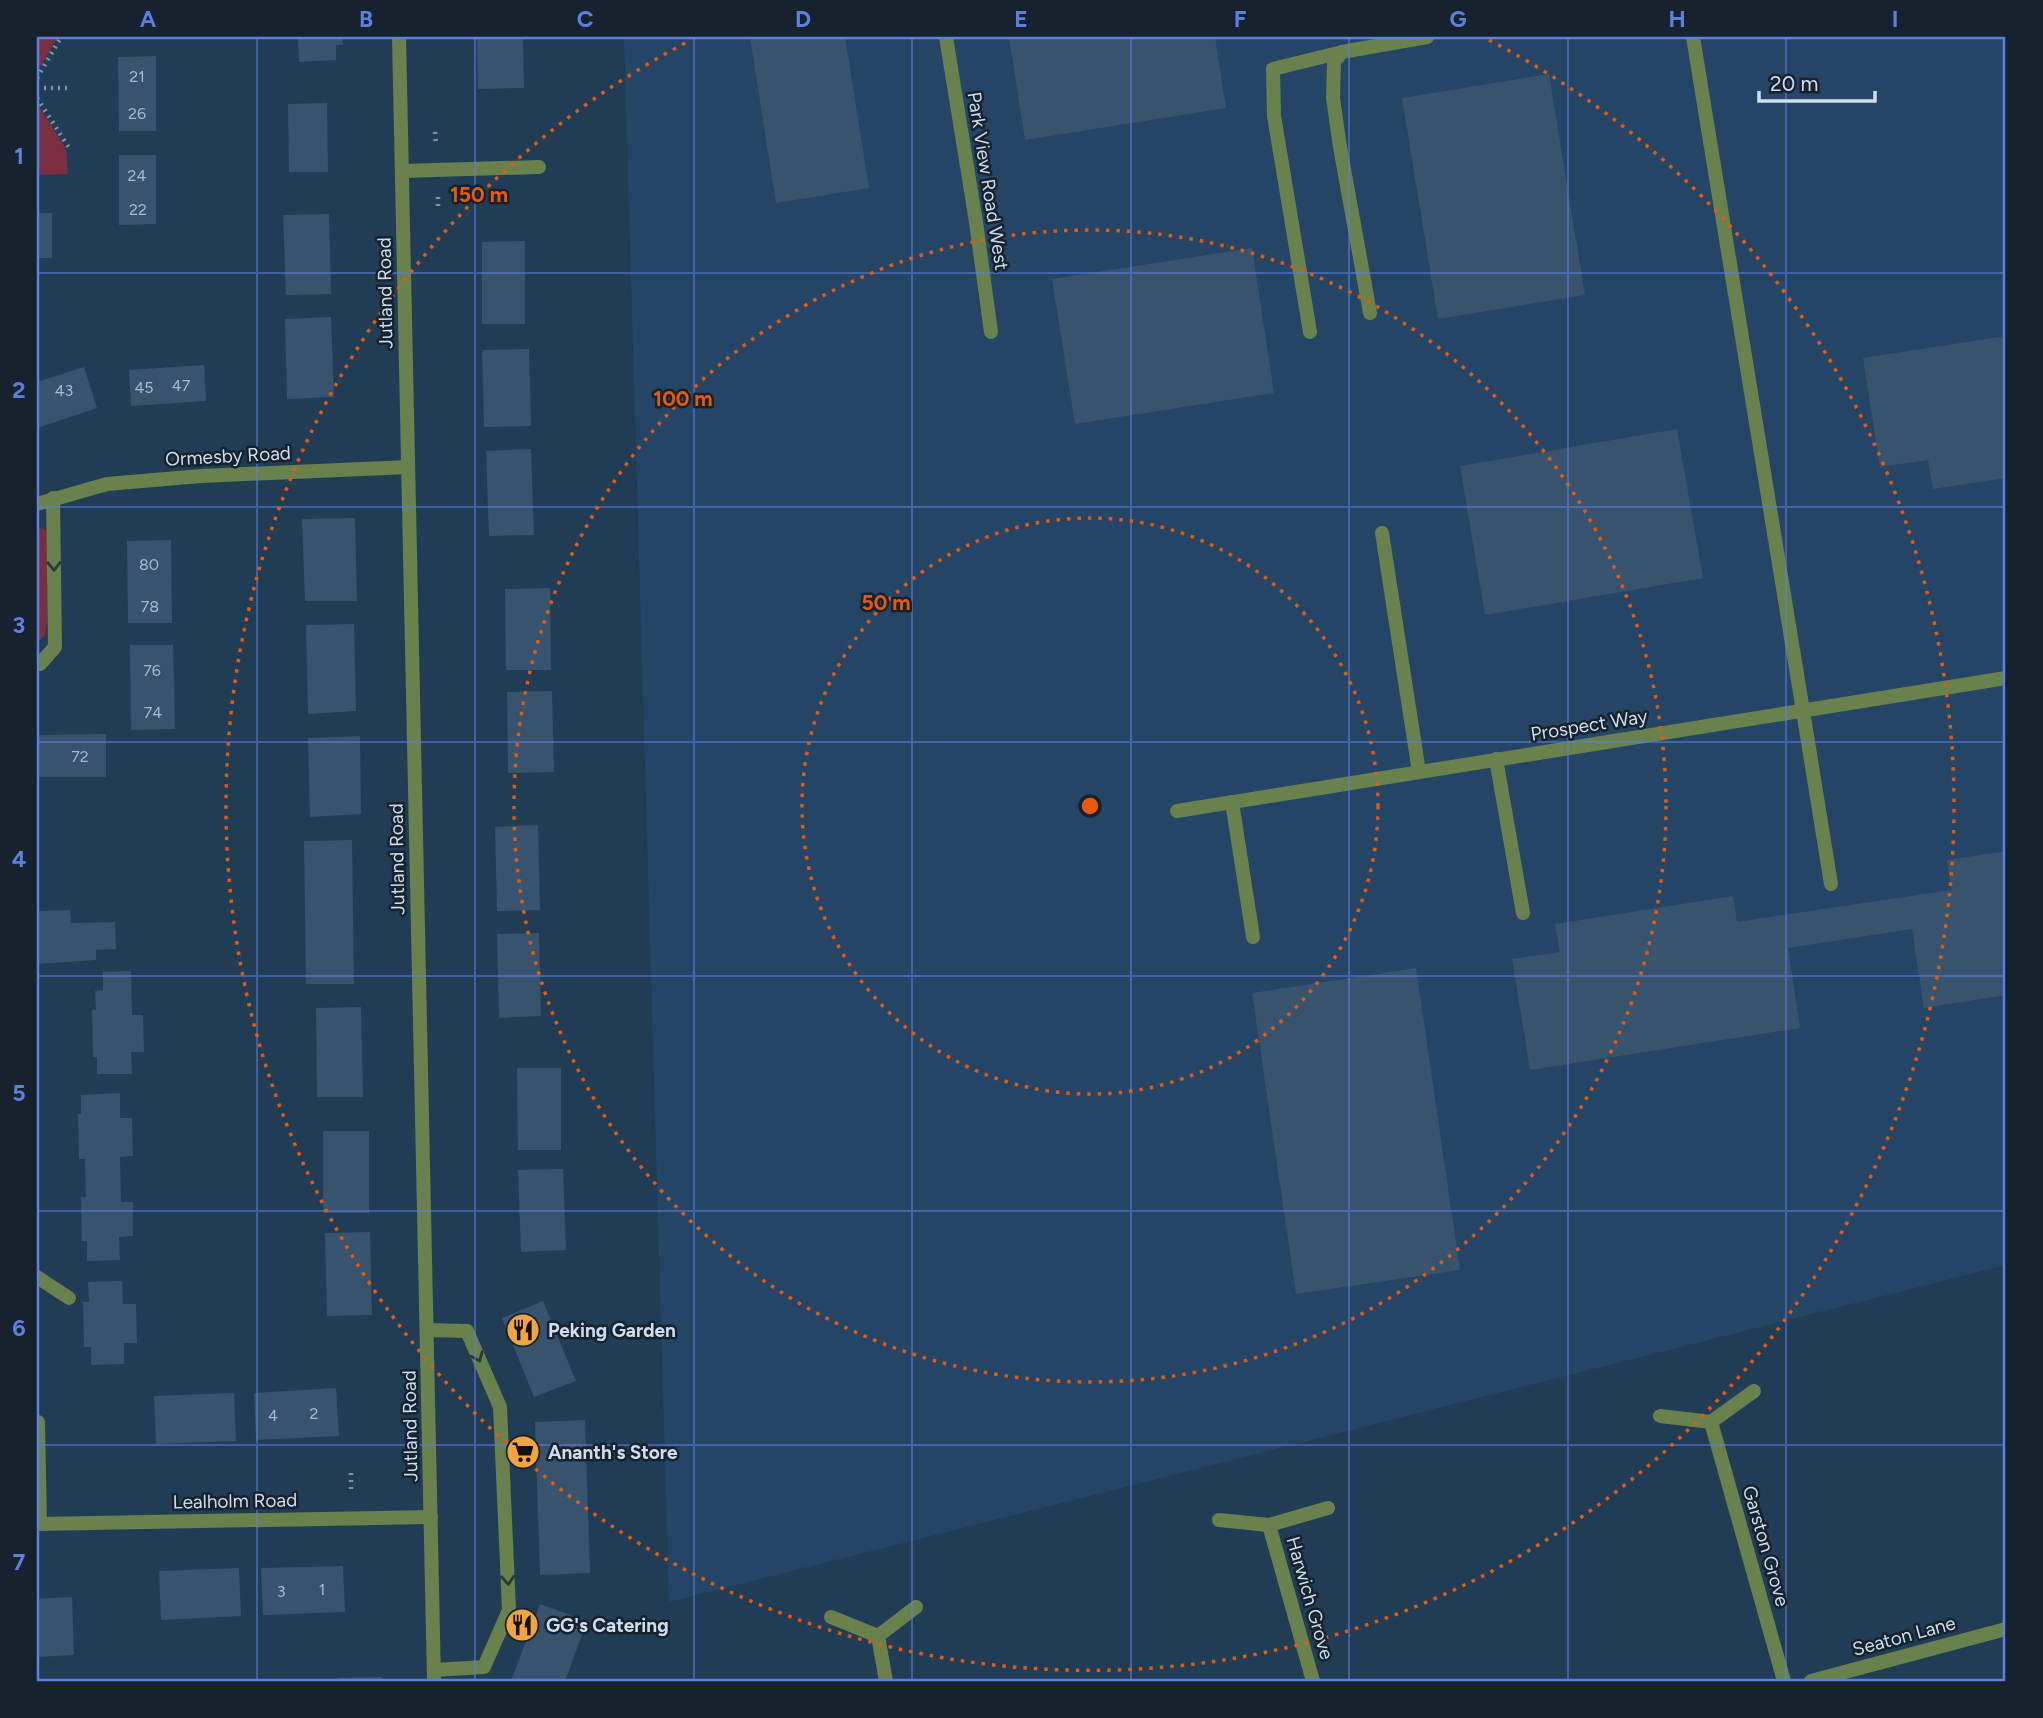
<svg xmlns="http://www.w3.org/2000/svg" width="2043" height="1718" viewBox="0 0 2043 1718" font-family="Figtree,sans-serif">
<style>
.built{fill:#244565}
.green{fill:#7a2e40}
.building{fill:#38536e}
.lines{fill:none;stroke-linecap:round;stroke-linejoin:round}
.path{stroke:#7f94a8;stroke-width:4.5;stroke-dasharray:2 5;stroke-linecap:butt}
.lane{stroke:#69814c;stroke-width:14}
.street{stroke:#69814c;stroke-width:14}
.oneway{stroke:#2b3a36}
.grid{fill:none;stroke:#5b80e0;stroke-width:2;stroke-opacity:0.55}
.ring{fill:none;stroke:#e8590c;stroke-width:3.5;stroke-dasharray:3.5 7}
.labels{text-anchor:middle;dominant-baseline:central;stroke-width:5;stroke-linejoin:round;paint-order:stroke}
.number-label{font-size:16px;fill:#a8bbce}
.street-label{font-size:19px;fill:#cedeee;stroke:#16222e}
.poi-label{font-size:19px;font-weight:bold;fill:#cedeee;stroke:#16222e;text-anchor:start}
.centre{fill:#e8590c;stroke:#16222e;stroke-width:3.5}
.ring-label{font-size:21px;text-anchor:middle;font-weight:bold;fill:#e8590c;stroke:#16222e;stroke-width:5;stroke-linejoin:round;paint-order:stroke}
.neatline{fill:none;stroke:#5b80e0;stroke-width:2.5}
.grid-label{font-size:23px;text-anchor:middle;font-weight:bold;fill:#5b80e0}
</style>
<rect width="100%" height="100%" fill="#213c55"/>
<path class="built" d="M624,37h1382v1228l-1337,337z"/>
<g class="green">
<path d="M37,37h21l-21,35z"/>
<path d="M37,103l29,46 2,25 -31,1z"/>
<path d="M40,528l4,1 3,4v91l-2,11 -8,8v-114z"/>
</g>
<g class="building">
<path d="M298,37h44l1,8h-7v15l-37,2z"/>
<path d="M477,37h46l1,51 -46,1z"/>
<path d="M750,37h95l24,151 -93,15z"/>
<path d="M1009,37h206l11,71 -201,32z"/>
<path d="M156,56v75h-37l-1,-74z"/>
<path d="M1549,74l36,221 -147,24 -36,-221z"/>
<path d="M327,103l1,69h-39l-1,-68z"/>
<path d="M119,155h37v69l-37,1z"/>
<rect x="37" y="213" width="15" height="45"/>
<path d="M329,214l2,80 -45,1 -3,-80z"/>
<path d="M525,241v83h-43v-82z"/>
<path d="M1252,248l22,145 -199,31 -23,-145z"/>
<path d="M331,317l3,80 -47,2 -2,-80z"/>
<path d="M2006,336v142l-73,11 -5,-29 -48,7 -17,-109z"/>
<path d="M529,349l2,77 -47,1 -2,-77z"/>
<path d="M204,365l2,36 -75,5 -2,-36z"/>
<path d="M84,367l13,41 -60,20v-46z"/>
<path d="M1677,429l26,149 -218,37 -25,-149z"/>
<path d="M531,449l3,86 -45,1 -3,-85z"/>
<path d="M355,518l2,83h-52l-3,-82z"/>
<path d="M171,540l1,83h-44l-1,-82z"/>
<path d="M550,588l1,82h-45l-1,-81z"/>
<path d="M354,624l2,87 -48,3 -2,-89z"/>
<path d="M130,645h43l2,84 -44,1z"/>
<path d="M552,691l2,81 -46,1 -1,-81z"/>
<path d="M106,734v43h-69v-42z"/>
<path d="M360,736l1,78 -51,3 -2,-79z"/>
<path d="M538,825l2,85 -43,1 -2,-84z"/>
<path d="M352,840l2,144h-48l-2,-143z"/>
<path d="M2006,851v144l-82,13 -12,-79 -124,19 12,80 -270,42 -18,-111 48,-7 -5,-28 178,-28 4,26 214,-32 -4,-30z"/>
<path d="M70,910l1,13 44,-1 1,27 -20,1v10l-59,4v-53z"/>
<path d="M539,933l2,83 -42,2 -2,-84z"/>
<path d="M1416,968l44,302 -164,24 -44,-301z"/>
<path d="M131,971l1,44h11l1,37h-13l1,22h-35v-17h-4l-1,-47h4l-1,-19 8,-1v-18z"/>
<path d="M361,1007l2,90h-46l-1,-89z"/>
<path d="M517,1068h44v82h-43z"/>
<path d="M120,1093v25h12l1,38 -13,1 1,45h12v34l-14,1 1,23 -33,1v-20h-5l-1,-44h5l-1,-38h-6l-1,-45h3v-19z"/>
<rect x="323" y="1131" width="46" height="82"/>
<path d="M563,1169l3,81 -45,2 -3,-82z"/>
<path d="M370,1232l2,83 -45,1 -2,-83z"/>
<path d="M122,1281l1,23h13l1,39h-13v21l-33,1v-18h-7l-1,-45h6l-1,-20z"/>
<path d="M543,1301l33,80 -42,16 -32,-79z"/>
<path d="M336,1388l3,48 -83,4 -2,-47z"/>
<path d="M234,1393l2,48 -80,3 -2,-48z"/>
<path d="M585,1420l5,153 -50,2 -5,-153z"/>
<path d="M343,1566l2,46 -82,3 -2,-47z"/>
<path d="M239,1568l2,48 -80,4 -2,-49z"/>
<path d="M72,1597l2,58 -37,2v-58z"/>
<path d="M540,1604l47,17 -22,60h-54z"/>
<path d="M382,1677v4h-45v-3z"/>
</g>
<g class="lines">
<g class="path">
<path d="M37,78l24,-41"/>
<path d="M37,88h34"/>
<path d="M37,98l34,53"/>
<path d="M435,132l1,11"/>
<path d="M438,197v13"/>
<path d="M351,1473v18"/>
</g>
<g class="lane">
<path d="M402,171l137,-4"/>
<path d="M1370,313l-30,-166 -7,-49 1,-36 8,-10 85,-15"/>
<path d="M1310,332l-36,-216 -1,-47 69,-17"/>
<path d="M1382,533l37,239"/>
<path d="M37,664h3l15,-17 -2,-149"/>
<path d="M1803,711l28,173"/>
<path d="M1496,759l27,154"/>
<path d="M1232,802l21,135"/>
<path d="M427,1330l40,1 33,76 9,203 -25,57 -50,3"/>
</g>
<g class="street">
<path d="M399,37l35,1644"/>
<path d="M946,37l30,185 15,110"/>
<path d="M1693,37l110,674"/>
<path d="M37,504l70,-20 94,-8 207,-9"/>
<path d="M1177,811l829,-133"/>
<path d="M37,1277l32,21"/>
<path d="M1660,1416l51,6 43,-31"/>
<path d="M38,1422l2,102"/>
<path d="M1711,1422l73,259"/>
<path d="M1219,1520l50,5 59,-17"/>
<path d="M37,1524l394,-7"/>
<path d="M1269,1525l44,156"/>
<path d="M831,1617l47,19 38,-29"/>
<path d="M878,1636l8,45"/>
<path d="M1811,1681l195,-52"/>
</g>
</g>
<defs><path id="oneway-chevron" d="M-2-3.5L2.5 0L-2 3.5" fill="none" stroke-width="1.6" stroke-linecap="round" stroke-linejoin="round" transform="scale(1.75)"/></defs>
<g class="oneway">
<use href="#oneway-chevron" transform="translate(54 566) rotate(89)"/>
<use href="#oneway-chevron" transform="translate(478 1357) rotate(67)"/>
<use href="#oneway-chevron" transform="translate(508 1580) rotate(87)"/>
</g>
<path class="grid" d="M257,37v1644M475,37v1644M694,37v1644M912,37v1644M1131,37v1644M1349,37v1644M1568,37v1644M1786,37v1644M37,273h1969M37,507h1969M37,742h1969M37,976h1969M37,1211h1969M37,1445h1969"/>
<g class="ring">
<circle cx="1090" cy="806" r="288"/>
<circle cx="1090" cy="806" r="576"/>
<path d="M1489 40A864 864 0 1 1 691 40"/>
</g>
<defs>
<symbol id="restaurant-disc" viewBox="-11 -11 22 22"><circle r="9.5" fill="#f3a442" stroke="#16222e"/><path d="M-5-6h1v4h1v-4h1v4h1v-4h1v5L-1.5 .5V6h-2V.5L-5-1ZM5-6V6H3V1.5H1.5Q1.5-4 5-6Z" fill="#111"/></symbol>
<symbol id="supermarket-disc" viewBox="-11 -11 22 22"><circle r="9.5" fill="#f3a442" stroke="#16222e"/><path d="M-6-5.5h2.5l.6 2H6L4.5 2H-2.5L-4.4-4H-6ZM-1.5 3.2a1.3 1.3 0 1 0 .1 0ZM3 3.2a1.3 1.3 0 1 0 .1 0Z" fill="#111"/></symbol>
</defs>
<g fill-rule="evenodd">
<use href="#restaurant-disc" x="504" y="1311" width="38" height="38"/>
<use href="#supermarket-disc" x="504" y="1433" width="38" height="38"/>
<use href="#restaurant-disc" x="503" y="1606" width="38" height="38"/>
</g>
<g class="labels">
<g class="number-label">
<text x="137" y="76">21</text>
<text x="137" y="113">26</text>
<text x="137" y="175">24</text>
<text x="138" y="209">22</text>
<text x="181" y="385">47</text>
<text x="144" y="387">45</text>
<text x="64" y="390">43</text>
<text x="149" y="564">80</text>
<text x="150" y="606">78</text>
<text x="152" y="670">76</text>
<text x="153" y="712">74</text>
<text x="80" y="756">72</text>
<text x="314" y="1413">2</text>
<text x="273" y="1415">4</text>
<text x="322" y="1589">1</text>
<text x="281" y="1591">3</text>
</g>
<g class="street-label">
<text transform="translate(988 181) rotate(81)">Park View Road West</text>
<text transform="translate(385 293) rotate(-91)">Jutland Road</text>
<text transform="translate(228 456) rotate(-3)">Ormesby Road</text>
<text transform="translate(1589 725) rotate(-9)">Prospect Way</text>
<text transform="translate(397 859) rotate(-91)">Jutland Road</text>
<text transform="translate(410 1426) rotate(-91)">Jutland Road</text>
<text transform="translate(235 1501) rotate(-1)">Lealholm Road</text>
<text transform="translate(1766 1546) rotate(74)">Garston Grove</text>
<text transform="translate(1310 1598) rotate(74)">Harwich Grove</text>
<text transform="translate(1904 1636) rotate(-15)">Seaton Lane</text>
</g>
<g class="poi-label">
<text x="548" y="1330">Peking Garden</text>
<text x="548" y="1452">Ananth's Store</text>
<text x="546" y="1625">GG's Catering</text>
</g>
</g>
<circle cx="1090" cy="806" r="10" class="centre"/>
<g class="ring-label">
<text x="479" y="202">150 m</text>
<text x="683" y="406">100 m</text>
<text x="886" y="610">50 m</text>
</g>
<rect width="2043" height="1718" fill="none" stroke="#16222e" stroke-width="77"/>
<path d="M1759 91v10h116v-10" fill="none" stroke="#cedeee" stroke-width="3.5"/>
<text x="1770" y="91" font-size="21" fill="#cedeee" stroke="#16222e" stroke-width="5" paint-order="stroke">20 m</text>
<rect x="38" y="38" width="1966" height="1642" class="neatline"/>
<g class="grid-label">
<text x="148" y="27">A</text>
<text x="366" y="27">B</text>
<text x="585" y="27">C</text>
<text x="803" y="27">D</text>
<text x="1021" y="27">E</text>
<text x="1240" y="27">F</text>
<text x="1458" y="27">G</text>
<text x="1677" y="27">H</text>
<text x="1895" y="27">I</text>
<text x="19" y="164">1</text>
<text x="19" y="398">2</text>
<text x="19" y="633">3</text>
<text x="19" y="867">4</text>
<text x="19" y="1101">5</text>
<text x="19" y="1336">6</text>
<text x="19" y="1570">7</text>
</g>
</svg>
